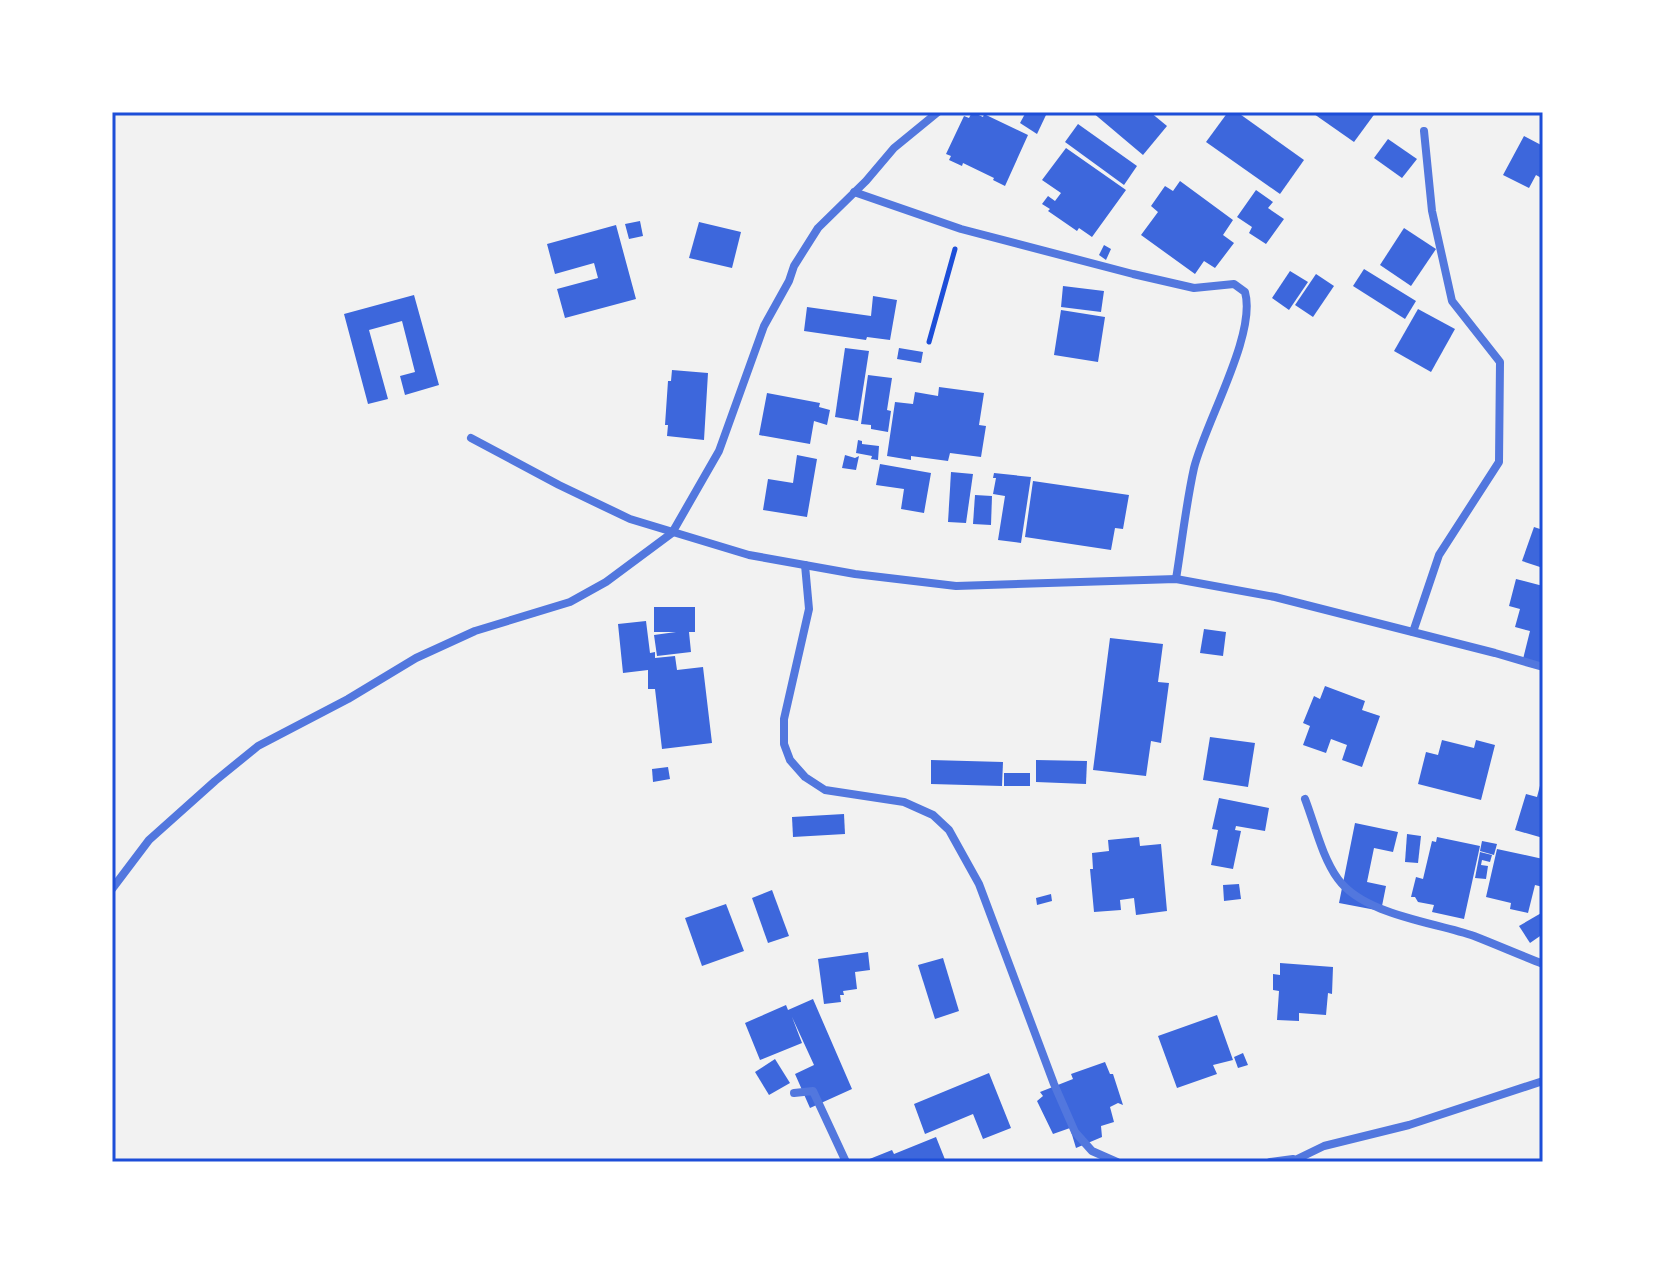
<svg xmlns="http://www.w3.org/2000/svg" width="1655" height="1274" viewBox="0 0 1655 1274" font-family="'Golos Text',sans-serif">
<style>
.building{fill:#3d67dc}
.lines{fill:none;stroke-linecap:round;stroke-linejoin:round}
.path{stroke:#1d4ed8;stroke-width:5}
.minor{stroke:#5277de;stroke-width:8}
.neatline{fill:none;stroke:#1d4ed8;stroke-width:3}
</style>
<rect width="100%" height="100%" fill="#f2f2f2"/>
<g class="building">
<path d="M972,112l11,5 1,-3 44,21 -23,51 -12,-6 1,-2 -31,-15 -1,3 -13,-6 2,-4 -5,-2 18,-38 5,2z"/>
<path d="M1026,112h14l6,3 -9,19 -17,-11z"/>
<path d="M1092,112h58l17,14 -24,29z"/>
<path d="M1228,112h9l67,48 -24,34 -74,-52z"/>
<path d="M1316,112h60l-22,30 -40,-28z"/>
<path d="M1078,124l59,42 -13,19 -59,-43z"/>
<path d="M1524,136l19,10v33l-7,-4 -7,13 -26,-13z"/>
<path d="M1388,139l29,20 -15,19 -28,-20z"/>
<path d="M1066,148l60,42 -34,47 -13,-9 -2,3 -29,-20 2,-2 -8,-5 6,-8 7,5 6,-8 -19,-13z"/>
<path d="M1180,181l53,39 -10,15 11,8 -19,25 -11,-7 -9,13 -54,-39 17,-23 -7,-6 14,-20 8,5z"/>
<path d="M1256,190l17,12 -5,6 16,11 -18,25 -17,-11 3,-6 -15,-10z"/>
<path d="M640,221l3,15 -14,3 -4,-15z"/>
<path d="M699,222l42,10 -9,36 -43,-10z"/>
<path d="M616,225l20,74 -71,19 -8,-29 41,-11 -4,-15 -39,11 -8,-30z"/>
<path d="M1404,228l32,21 -25,37 -31,-21z"/>
<path d="M1104,245l7,4 -5,11 -7,-5z"/>
<path d="M1364,269l52,32 -11,18 -52,-33z"/>
<path d="M1290,271l18,11 -19,28 -17,-12z"/>
<path d="M1316,274l18,12 -21,31 -18,-12z"/>
<path d="M1063,286l41,5 -3,21 -40,-5z"/>
<path d="M414,295l25,90 -34,10 -5,-19 15,-4 -13,-51 -33,9 19,69 -20,5 -24,-90z"/>
<path d="M873,296l24,4 -7,40 -23,-3 -1,3 -62,-9 3,-24 64,9z"/>
<path d="M1418,309l37,20 -24,43 -37,-21z"/>
<path d="M1061,310l44,7 -7,45 -44,-7z"/>
<path d="M845,348l24,3 -11,70 -23,-4z"/>
<path d="M899,348l24,4 -2,11 -24,-4z"/>
<path d="M672,370l36,3 -4,67 -37,-4 1,-11h-3l3,-44h3z"/>
<path d="M868,375l24,3 -5,32 4,1 -3,21 -17,-3v-4l-10,-1z"/>
<path d="M939,387l45,6 -5,32 7,1 -5,31 -31,-4 -2,8 -37,-5v4l-24,-4 8,-54 18,2 2,-12 23,4z"/>
<path d="M767,393l53,10 -1,4 11,3 -3,15 -13,-4 -4,23 -51,-9z"/>
<path d="M858,440l4,1v3l17,2 -1,14 -7,-1 1,-3 -16,-3z"/>
<path d="M797,455l20,4 -10,58 -44,-7 5,-31 25,4z"/>
<path d="M845,455l10,3 4,-2 -3,14 -14,-2z"/>
<path d="M880,464l51,9 -7,40 -23,-4 3,-20 -28,-4z"/>
<path d="M951,472l22,2 -7,49 -18,-1z"/>
<path d="M994,473l37,4 -10,66 -23,-3 7,-44 -12,-2 3,-16h-3z"/>
<path d="M1033,481l96,14 -6,34 -8,-1 -4,22 -86,-13z"/>
<path d="M975,495l17,1 -1,29 -18,-1z"/>
<path d="M1534,527l9,3v38l-21,-7z"/>
<path d="M1516,579l27,7v79l-20,-6 7,-28 -15,-4 5,-18 -11,-3z"/>
<path d="M654,607h41v25h-6l2,20 -34,4 -3,-21 22,-3h-22z"/>
<path d="M646,621l4,32 5,-1v6l20,-2 2,14 26,-3 9,76 -50,6 -7,-60h-7v-19l-25,3 -5,-49z"/>
<path d="M1204,629l22,3 -3,24 -23,-3z"/>
<path d="M1110,638l53,6 -5,38 11,1 -8,60 -10,-2 -5,35 -53,-6z"/>
<path d="M1325,686l40,15 -3,9 18,6 -18,51 -20,-7 5,-15 -16,-6 -5,14 -23,-8 7,-19 -7,-3 11,-27 6,3z"/>
<path d="M1210,737l45,6 -7,44 -45,-7z"/>
<path d="M1442,740l32,8 2,-8 19,5 -14,55 -63,-16 8,-32 12,3z"/>
<path d="M931,760l72,2 -1,24 -71,-2z"/>
<path d="M1036,760l51,1 -1,23 -50,-2z"/>
<path d="M668,767l2,12 -17,3 -1,-13z"/>
<rect x="1004" y="773" width="26" height="13"/>
<path d="M1542,778h1v60l-28,-8 11,-36 11,3z"/>
<path d="M1219,798l50,10 -4,23 -29,-5 -1,4 6,1 -8,38 -22,-4 7,-35 -6,-1z"/>
<path d="M844,814l1,20 -52,3 -1,-20z"/>
<path d="M1355,823l43,9 -5,20 -19,-4 -7,34 19,4 -5,25 -42,-8z"/>
<path d="M1407,834l14,2 -3,27 -13,-1z"/>
<path d="M1139,837l1,9 21,-2 6,67 -31,4 -2,-17 -14,2 1,10 -27,2 -4,-43h3l-1,-16 17,-2 -1,-11z"/>
<path d="M1437,837l43,9 -16,73 -32,-7 2,-7 -16,-3 -3,-5h-4l5,-20 7,2 9,-38 4,1z"/>
<path d="M1482,841l15,3 -3,11 -14,-4z"/>
<path d="M1497,849l46,10v28l-8,-2 -7,28 -18,-4 1,-6 -25,-6z"/>
<path d="M1480,852l12,3 -2,7 -8,-2 -1,5 7,1 -2,13 -11,-1z"/>
<path d="M1239,884l2,15 -17,2 -1,-16z"/>
<path d="M772,890l17,46 -21,7 -16,-45z"/>
<path d="M1051,894l1,7 -15,4 -1,-7z"/>
<path d="M726,904l18,47 -42,15 -17,-48z"/>
<path d="M1543,912v22l-13,9 -11,-17z"/>
<path d="M868,952l2,18 -15,2 2,17 -14,2 1,4h-4l1,7 -17,2 -6,-45z"/>
<path d="M943,958l16,53 -24,8 -17,-54z"/>
<path d="M1280,963l53,4 -1,27 -4,-1 -2,22 -27,-2v8l-22,-1 2,-29 -6,-1v-16l7,1z"/>
<path d="M813,999l39,90 -42,19 -15,-34 19,-9 -22,-48 10,26 -42,17 -15,-37 41,-18 2,5z"/>
<path d="M1217,1015l16,45 -20,5 4,9 -40,14 -19,-52z"/>
<path d="M1243,1053l5,12 -10,3 -4,-11z"/>
<path d="M775,1059l15,24 -21,12 -14,-23z"/>
<path d="M1105,1062l5,12h3l10,31 -5,-2 -8,4 4,15 -13,4 1,11 -26,11 -6,-20 -17,6 -16,-33 6,-5 -3,-4 33,-13 -2,-5z"/>
<path d="M989,1073l22,55 -28,11 -10,-25 -48,20 -11,-30z"/>
<path d="M936,1137l10,25h-78l-1,-2 25,-10 2,4z"/>
</g>
<g class="lines">
<path class="path" d="M929,342l26,-93"/>
<g class="minor">
<path d="M854,192l107,37 172,45 61,14 40,-4 11,8c12,42 -40,131 -51,176 -8,36 -12,74 -18,111"/>
<path d="M471,438l88,47 71,34 119,36 106,19 101,12 220,-7 99,18 220,56 48,14"/>
<path d="M805,565l4,44 -25,110v25l6,16 15,17 20,13 79,12 29,13 16,15 30,54 75,200 21,48 17,19 25,11"/>
<path d="M1413,632l26,-77 60,-93 1,-100 -48,-61 -20,-90 -8,-80"/>
<path d="M1305,799c10,26 17,58 33,80 26,36 96,43 136,57 23,9 46,19 69,28"/>
<path d="M112,889l37,-49 66,-59 43,-35 90,-47 68,-41 59,-27 95,-29 36,-20 66,-49 47,-82 45,-125 25,-45 5,-15 24,-38 48,-47 28,-33 44,-36"/>
<path d="M794,1093l19,-2 33,71"/>
<path d="M1270,1162l23,-3"/>
<path d="M1291,1162l33,-16 85,-21 134,-44"/>
</g>
</g>
<rect width="1655" height="1274" fill="none" stroke="#ffffff" stroke-width="228"/>
<rect x="114" y="114" width="1427" height="1046" class="neatline"/>
</svg>
